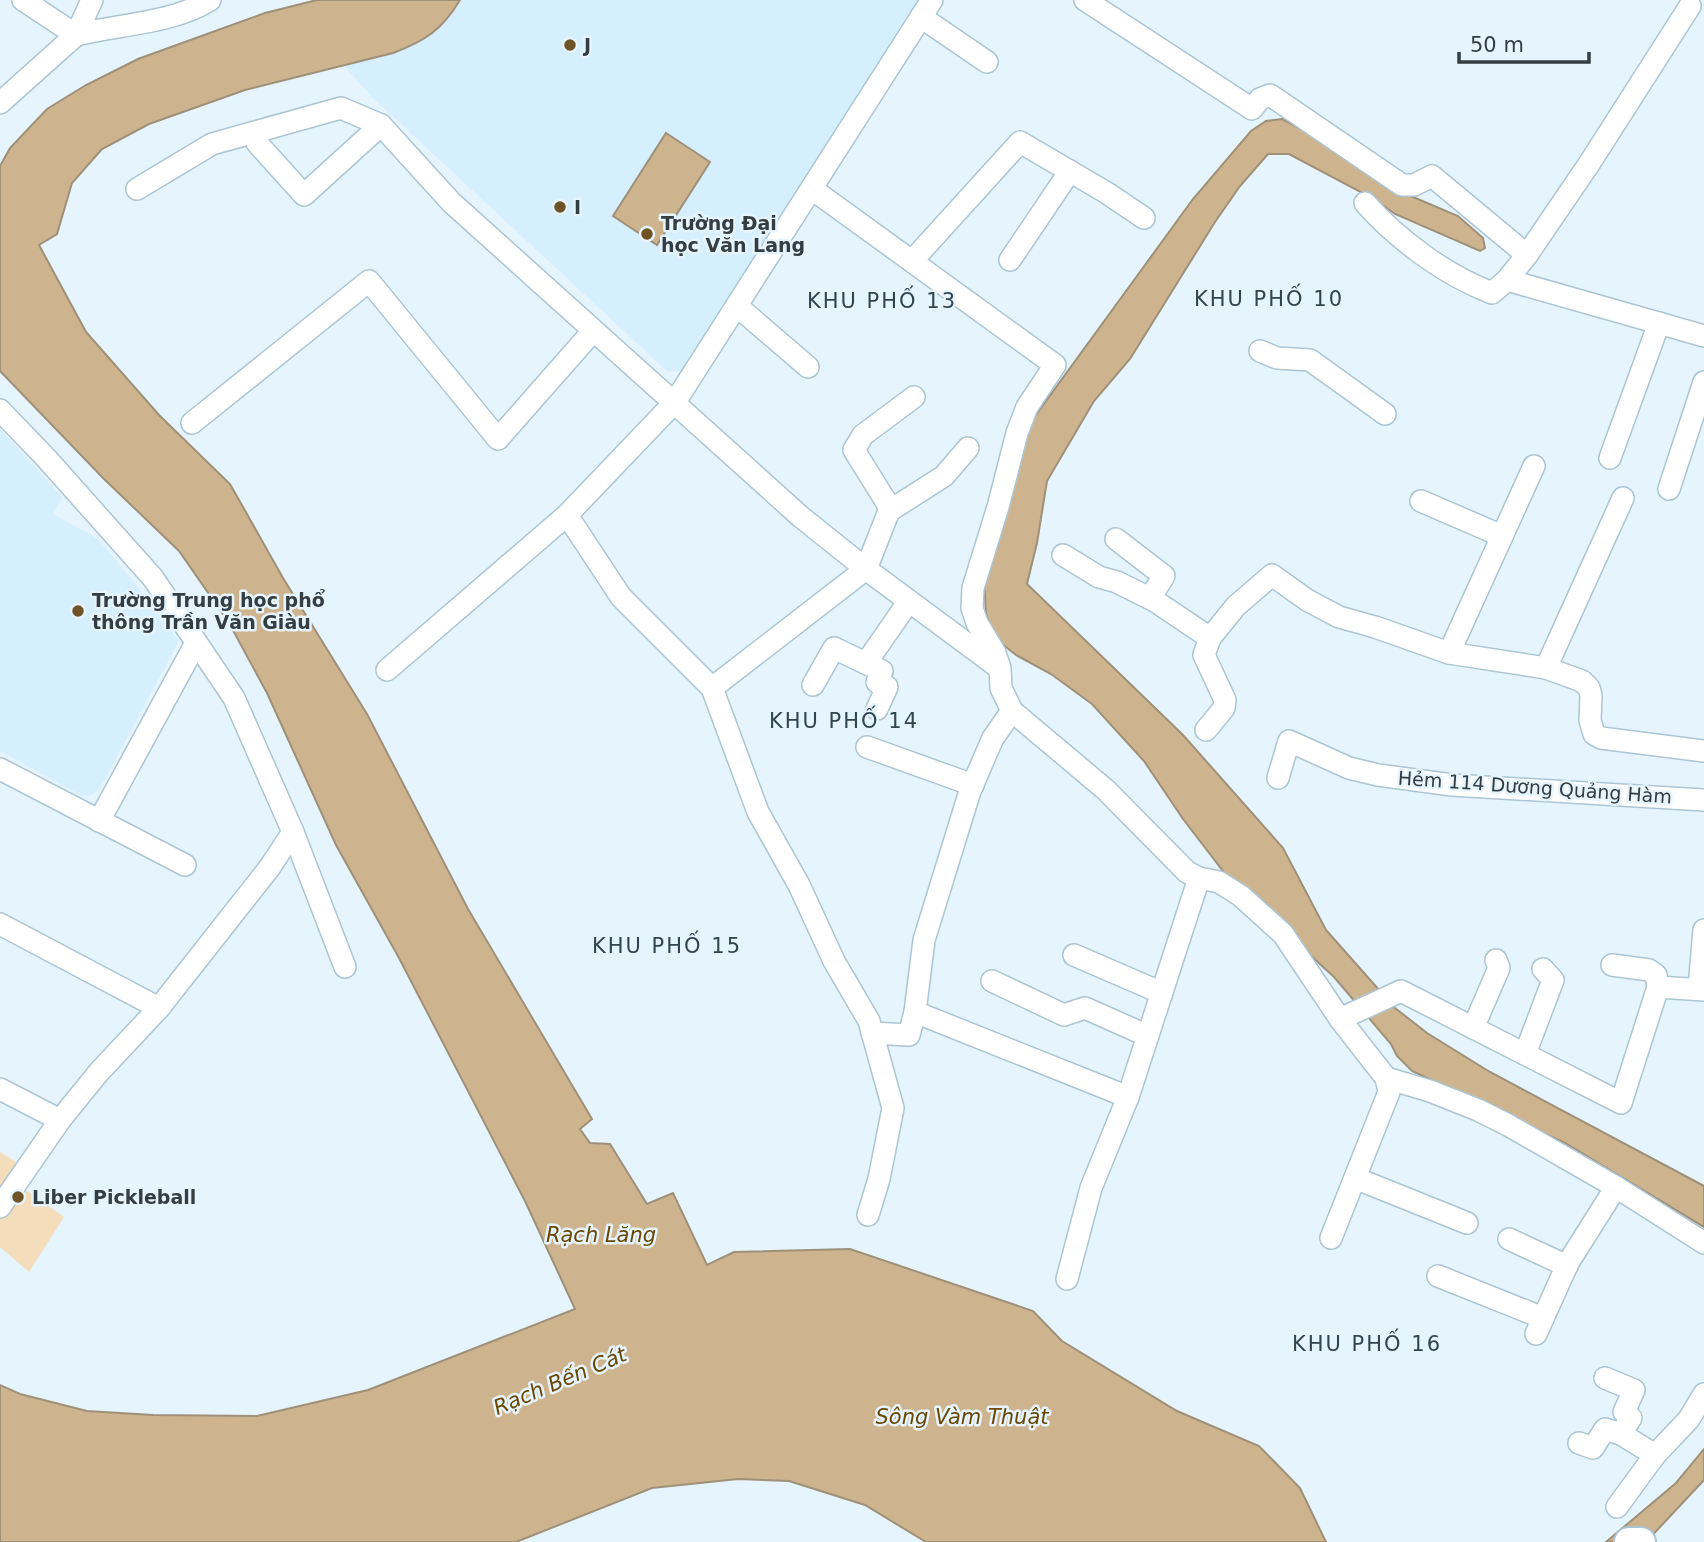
<svg xmlns="http://www.w3.org/2000/svg" width="1704" height="1542" viewBox="0 0 1704 1542" font-family="'DejaVu Sans',sans-serif">
<style>
.built{fill:#d5effe}
.green{fill:#f4ddbb}
.water{fill:#cdb48f;stroke:#9f9078;stroke-width:2}
.lines{fill:none;stroke-linecap:round;stroke-linejoin:round}
.minor-casing{stroke:#acc5d3;stroke-width:24}
.major-casing{stroke:#acc5d3;stroke-width:32}
.minor{stroke:#fff;stroke-width:21}
.major{stroke:#fff;stroke-width:28}
.poi-dot{fill:#6f5326;stroke:#e5f4fd;stroke-width:2.5}
.labels{text-anchor:middle;dominant-baseline:central;stroke-width:5;stroke-linejoin:round;paint-order:stroke}
.poi-label{font-size:19px;font-weight:bold;fill:#333d42;stroke:#e5f4fd;text-anchor:start}
.street-label{font-size:19px;fill:#333d42;stroke:#e5f4fd}
.neighbourhood-label{font-size:21px;letter-spacing:2px;fill:#304550;stroke:#e5f4fd}
.water-label{font-size:21px;font-style:italic;fill:#6a4804;stroke:#e5f4fd}
</style>
<rect width="100%" height="100%" fill="#e5f4fd"/>
<g class="built">
<path d="M460,0h463l-237,372 -19,-1 -295,-274 -28,-31 49,-13 22,-9 32,-23z"/>
<path d="M0,429l62,68 -9,17 45,25 35,42 46,60 -80,149 -8,5 -7,2 -84,-46z"/>
</g>
<path class="green" d="M0,1152l21,13 -12,13 55,39 -35,55 -29,-25z"/>
<g class="water">
<path d="M317,0h143c-18,30 -35,41 -67,53l-148,37 -96,34 -47,25 -30,34 -15,51 -18,11 47,87 73,83 71,69 53,94 84,136 101,195 124,210 -12,10 10,14 20,1 37,60 26,-11 34,72 27,-13 116,-3 183,62 29,30 115,70 82,35 41,42 26,54h-400l-61,-37 -76,-24 -51,-2 -86,9 -136,54h-516v-157l20,9 67,17 66,4 104,1 111,-26 207,-81 -50,-108 -126,-243 -63,-113 -69,-152 -38,-70 -50,-72 -75,-72 -104,-108v-205l10,-18 37,-39 39,-24 52,-26 69,-25 58,-21z"/>
<path d="M1282,119l31,16 86,56 59,25 25,22 2,10 -5,3 -85,-37 -21,-15 -85,-45h-21l-28,32 -25,36 -85,137 -36,42 -47,80 -10,62 -10,41 156,151 100,113 43,82 69,78 32,25 63,39 214,114v41l-139,-84 -153,-72 -15,-15 -6,-12 -57,-67 -101,-93 -50,-65 -39,-58 -52,-57 -41,-30 -35,-19 -15,-12 -8,-10 -7,-19 -2,-36 15,-56 34,-103 160,-220 58,-68 15,-10z"/>
<path d="M666,133l44,29 -53,83 -44,-29z"/>
<path d="M1704,1449v31l-58,62h-40l70,-59z"/>
</g>
<g class="lines">
<defs>
<g id="minor">
<path d="M23,0l53,35"/>
<path d="M932,0l-11,17 66,45"/>
<path d="M1085,0l167,109 8,-10 10,-4 132,90h12l18,-9 95,79 -20,25 197,56"/>
<path d="M76,35c43,-11 95,-11 134,-35"/>
<path d="M0,103l76,-68 16,-35"/>
<path d="M257,143l47,52 77,-70"/>
<path d="M137,189l75,-45 129,-36 40,17 70,77 350,315 65,52 132,98"/>
<path d="M812,189l243,176 -28,42 -10,26 -19,74 -25,81 -1,20 5,15 18,30 5,15 1,20 11,23 94,79 81,82 12,6 20,4 22,14 42,38 57,85 46,59 3,14 -58,146"/>
<path d="M1365,203c33,37 80,72 127,90l15,-13"/>
<path d="M1527,255l62,-91 101,-158"/>
<path d="M1010,260l60,-89"/>
<path d="M912,261l108,-119 87,51 37,25"/>
<path d="M737,306l71,61"/>
<path d="M1260,351l17,7 33,2 75,54"/>
<path d="M0,410l47,49 106,119 81,120 59,134 -23,35 -111,141 -60,64 -39,48 -60,87"/>
<path d="M192,423l177,-142 129,158 95,-108"/>
<path d="M1610,458l49,-135"/>
<path d="M1669,489l35,-107"/>
<path d="M1421,501l81,35"/>
<path d="M889,511l55,-35 24,-28"/>
<path d="M567,515l54,82 91,91 46,124 41,73 35,76 35,60 24,87 -14,71 -11,36"/>
<path d="M1116,539l48,37 -14,22"/>
<path d="M1063,555l36,22 18,5 38,19 55,37 26,-32 36,-31 35,25 32,17 36,10 74,26 97,15 36,13 7,7 2,7 -1,25 4,14 7,4 103,13"/>
<path d="M1449,653l85,-187"/>
<path d="M866,663l43,-62"/>
<path d="M1546,668l77,-170"/>
<path d="M387,670l180,-155 108,-113 246,-385"/>
<path d="M813,685l21,-37 48,23 -5,11 10,5 -10,22"/>
<path d="M712,688l154,-119 23,-58 -2,-8 -33,-53 9,-15 51,-38"/>
<path d="M1206,730l18,-22 1,-8 -21,-45 6,-17"/>
<path d="M867,747l106,38"/>
<path d="M0,769l185,96"/>
<path d="M1278,778l11,-37 60,27 29,7 74,10 252,15"/>
<path d="M99,821l97,-178"/>
<path d="M293,832l52,135"/>
<path d="M0,924l159,84"/>
<path d="M1074,955l88,38"/>
<path d="M1612,965l37,5 7,5 2,12"/>
<path d="M992,981l72,34 21,-7 63,28"/>
<path d="M1699,988l5,-58"/>
<path d="M915,1012l213,85"/>
<path d="M1340,1019l61,-28 220,112 37,-116 46,3"/>
<path d="M1473,1028l26,-60 -3,-8"/>
<path d="M872,1033l37,2 6,-23 9,-72 46,-149 23,-53 19,-27"/>
<path d="M1525,1054l28,-74 -10,-11"/>
<path d="M1386,1078l44,13 48,19 30,15 108,62 88,56"/>
<path d="M0,1089l60,31"/>
<path d="M1355,1178l112,45"/>
<path d="M1509,1239l58,27"/>
<path d="M1438,1276l105,42"/>
<path d="M1067,1279l24,-91 37,-91 71,-219"/>
<path d="M1536,1334l32,-71 48,-76"/>
<path d="M1621,1434l34,21"/>
<path d="M1579,1443l14,5 12,-19 16,5 10,-16 -7,-6 10,-22 -29,-12"/>
<path d="M1617,1507l38,-52 34,-36 15,-25"/>
</g>
<path id="major" d="M1629,1542h12"/>
</defs>
<use href="#minor" class="minor-casing"/>
<use href="#major" class="major-casing"/>
<use href="#minor" class="minor"/>
<use href="#major" class="major"/>
</g>
<g class="poi-dot">
<circle cx="570" cy="45" r="7"/>
<circle cx="560" cy="207" r="7"/>
<circle cx="647" cy="234" r="7"/>
<circle cx="78" cy="611" r="7"/>
<circle cx="18" cy="1197" r="7"/>
</g>
<g class="labels">
<g class="poi-label">
<text x="584" y="45">J</text>
<text x="574" y="207">I</text>
<text x="661" y="223">Trường Đại<tspan x="661" dy="22">học Văn Lang</tspan></text>
<text x="92" y="600">Trường Trung học phổ<tspan x="92" dy="22">thông Trần Văn Giàu</tspan></text>
<text x="32" y="1197">Liber Pickleball</text>
</g>
<g class="street-label">
<text transform="translate(1535 787) rotate(4)">Hẻm 114 Dương Quảng Hàm</text>
</g>
<g class="neighbourhood-label">
<text x="1269" y="299">KHU PHỐ 10</text>
<text x="882" y="301">KHU PHỐ 13</text>
<text x="844" y="721">KHU PHỐ 14</text>
<text x="667" y="946">KHU PHỐ 15</text>
<text x="1367" y="1344">KHU PHỐ 16</text>
</g>
<g class="water-label">
<text x="601" y="1235">Rạch Lăng</text>
<text transform="translate(560 1381) rotate(-23)">Rạch Bến Cát</text>
<text x="962" y="1417">Sông Vàm Thuật</text>
</g>
</g>
<path d="M1459 52v10h130v-10" fill="none" stroke="#333d42" stroke-width="3.5"/>
<text x="1470" y="52" font-size="21" fill="#333d42" stroke="#e5f4fd" stroke-width="5" paint-order="stroke">50 m</text>
</svg>
